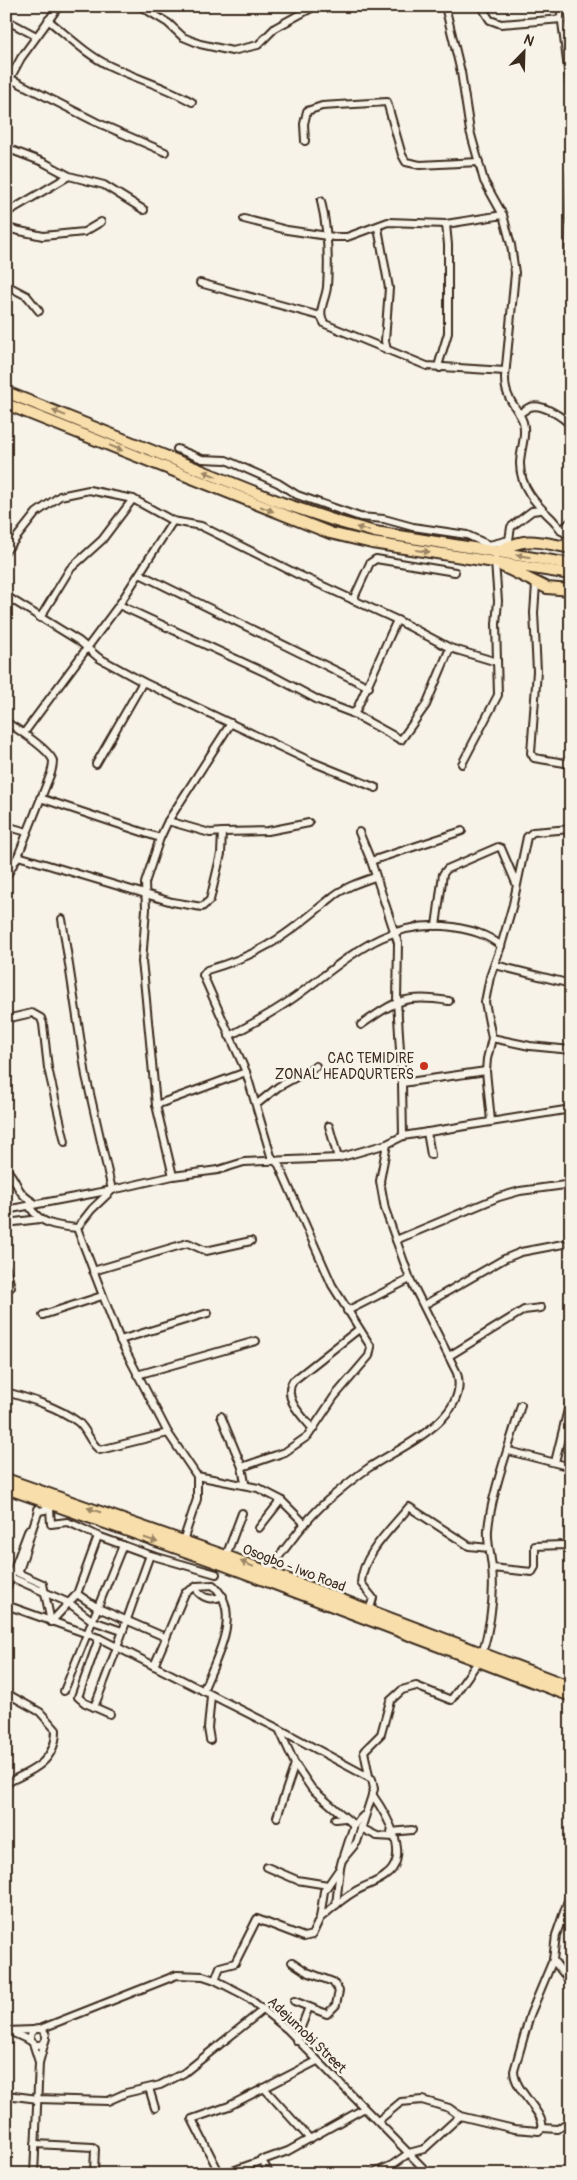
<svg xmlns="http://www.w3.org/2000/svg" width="577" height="2180" viewBox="0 0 577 2180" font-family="Pangolin,sans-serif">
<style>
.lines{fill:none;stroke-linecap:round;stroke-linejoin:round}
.minor-casing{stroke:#3b2a1e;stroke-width:10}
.primary-casing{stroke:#3b2a1e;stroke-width:14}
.trunk-casing{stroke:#3b2a1e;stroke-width:14}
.minor{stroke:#f7f3e8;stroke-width:6}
.primary{stroke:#f8deab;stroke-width:10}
.trunk{stroke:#f8deab;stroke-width:10}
.oneway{fill:#9a8464}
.poi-dot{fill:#c8321e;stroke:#f7f3e8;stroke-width:2}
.labels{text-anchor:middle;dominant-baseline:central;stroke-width:5;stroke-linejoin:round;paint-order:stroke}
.poi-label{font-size:14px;fill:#3b2a1e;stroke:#f7f3e8;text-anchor:end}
.street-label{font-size:14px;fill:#3b2a1e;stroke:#f7f3e8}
</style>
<rect width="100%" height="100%" fill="#f7f3e8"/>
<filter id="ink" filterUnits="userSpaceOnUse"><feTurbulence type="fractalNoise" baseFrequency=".02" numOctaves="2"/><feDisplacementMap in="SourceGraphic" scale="10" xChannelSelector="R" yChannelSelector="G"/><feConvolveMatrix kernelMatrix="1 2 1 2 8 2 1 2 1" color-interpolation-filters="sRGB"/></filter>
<g filter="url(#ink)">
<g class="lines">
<defs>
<g id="minor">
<path d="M140,6l28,17 15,14 17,7 32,7 26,-6 17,-17 40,-22"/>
<path d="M445,6l16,66 9,59 14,50 19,34 8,30 4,28 -10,104c0,5 0,10 2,15 3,11 13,20 16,30 4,14 -3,28 -3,42 0,23 16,40 32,55 6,6 8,12 16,16l-4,12"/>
<path d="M481,6l9,14 11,4 61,-5"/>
<path d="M560,6l11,87"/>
<path d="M6,20l30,16"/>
<path d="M48,20c20,16 39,35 62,46 27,13 56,21 82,36"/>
<path d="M11,79l85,43 69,30"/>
<path d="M6,86l15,-28 38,-52"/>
<path d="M305,141l-1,-17 3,-13 15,-5 65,-4 15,53 4,7 14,3 59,-3"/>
<path d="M6,148l37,14 26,14 35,9 40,25"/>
<path d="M571,173l-2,70 2,41"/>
<path d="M321,201c7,29 8,56 6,86 -1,12 -11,26 -2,37l102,42 78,5"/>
<path d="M6,213l63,-37"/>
<path d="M244,219l43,11 47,7h13l41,-15 58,2 57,-9"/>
<path d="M6,228l37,8 41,-4 17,-10"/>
<path d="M378,228l11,60 -4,53 2,9"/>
<path d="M200,283l120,33"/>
<path d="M6,285l21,11 12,15"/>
<path d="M440,368l-1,-5 9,-30v-88l-2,-21"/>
<path d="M519,414c3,-2 7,-5 11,-7 12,-4 33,10 41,19"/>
<path d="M177,449l25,10 24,1 52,23 19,12 63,22 24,2 29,8 54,8 22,10 20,-5 2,-13 21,-16 8,-1"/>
<path d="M561,531l10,-10"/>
<path d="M6,551l30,-38 24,-17 29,-6 44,9 40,22 28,5 96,48 100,46 53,28 47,14"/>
<path d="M140,574l229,113"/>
<path d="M536,584l-2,29 3,58 -6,82 3,5 37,6"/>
<path d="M6,596l73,45 20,17 44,24 167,79 66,27"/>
<path d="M353,600l17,-37 6,-4 79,13"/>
<path d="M119,605l156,72 43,23 34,13 49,27 25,-35 24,-57"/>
<path d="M40,618l30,-49 32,-29 31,-41"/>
<path d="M6,665l1,-2"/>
<path d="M352,713l4,-2 41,-91"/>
<path d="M6,722c10,6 44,28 47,39 0,3 -1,8 -2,12l-33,83 -12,21"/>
<path d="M24,733l95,-128 54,-84"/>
<path d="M96,764l47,-82"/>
<path d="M462,764l36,-69 -2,-71 2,-23 -3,-39 2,-10"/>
<path d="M40,798l120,40"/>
<path d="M6,826l21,6"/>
<path d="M222,832l46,-1 41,-8"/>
<path d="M359,832l12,29 27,82 -1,58 5,82 1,53"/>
<path d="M18,856l154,46 30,5 8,-7 11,-46 1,-22 -12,1 -42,-12"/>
<path d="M371,861l91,-30"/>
<path d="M62,919l24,157 26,114 -20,19 -15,19"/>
<path d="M436,926l7,-52 4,-5 51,-22 3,1 15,35"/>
<path d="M495,965l76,19"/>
<path d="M569,984l2,-12"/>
<path d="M6,1019l26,-6 9,5 2,6 5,44 17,74"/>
<path d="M361,1025c36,-25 44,-31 88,-24"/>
<path d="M229,1036c23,-12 45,-24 66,-39 51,-36 89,-79 158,-70 18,3 34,7 48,19"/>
<path d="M492,1038l38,8 41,4"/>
<path d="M402,1083l84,-12"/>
<path d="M257,1104l21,-17 38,-21"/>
<path d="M156,1105l90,-33"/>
<path d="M491,1121l-5,-50 1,-12 5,-21 -7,-36 5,-25 11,-31 12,-42 14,-67 6,-5 38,-3"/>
<path d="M329,1126l9,32"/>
<path d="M427,1132l4,23"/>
<path d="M6,1169c15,15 6,21 30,35"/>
<path d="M173,1176l-17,-71 -12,-126 -2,-17 4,-53 -1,-26 15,-45 8,-17 63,-98"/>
<path d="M29,1206c12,19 27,20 48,22"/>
<path d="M6,1210l106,-20 61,-14 45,-6 26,-8 94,-4 49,-14 16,-8 168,-27"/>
<path d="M6,1223l34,-4"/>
<path d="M77,1228l43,112 48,93 29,43v23l-14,42"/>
<path d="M396,1240l103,-43 21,-6 45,-6"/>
<path d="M6,1268l5,19"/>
<path d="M93,1271l95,-28 18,8 45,-10"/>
<path d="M424,1305l80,-46 17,-7 42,-8"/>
<path d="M347,1311l63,-32"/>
<path d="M43,1315l59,-19"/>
<path d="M120,1340l88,-27"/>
<path d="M449,1356l75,-46 17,-2"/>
<path d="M137,1375l119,-34"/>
<path d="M6,1392c25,7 52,15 72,30 9,7 12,22 22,28l68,-17"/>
<path d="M221,1416l21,51 3,16"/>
<path d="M313,1429c-11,-13 -31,-31 -20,-48l66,-52"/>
<path d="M509,1451l62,16"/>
<path d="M555,1462l16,-65"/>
<path d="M242,1467l43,-15 23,-16 26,-39 35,-41 2,-9 -39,-62 -53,-120 -8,-9 -25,-84 -43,-97 4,-5c21,-6 42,-14 61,-25 22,-12 42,-30 62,-46 12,-11 30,-17 45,-22"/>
<path d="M197,1476l61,12 23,12 24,24"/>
<path d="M37,1509l2,2c-9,20 -13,42 -21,62l25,11 8,38"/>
<path d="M39,1511l11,-2 1,15 16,-2 8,3 23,11 52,19 66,19"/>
<path d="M259,1528l22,-28"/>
<path d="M226,1556l16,-43"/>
<path d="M492,1568l40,4 3,-5v-21l27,-1 9,2"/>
<path d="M267,1572c19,-24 38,-52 61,-72 13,-11 26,-22 39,-31 29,-20 104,-50 90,-96l-47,-94 -25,-70 -5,-28 7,-37"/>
<path d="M6,1575l63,28 24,18 29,10"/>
<path d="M197,1586l1,6c8,8 15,8 25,4"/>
<path d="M6,1590l23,-61"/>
<path d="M77,1594l21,14 67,29"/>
<path d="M6,1605l93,33 180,91 93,50 2,10 -17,53 -15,18 -2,8 -16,23 -4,27 -8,17 -8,2 -47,-18 -22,44 -15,4 -5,13"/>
<path d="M369,1612l4,-14 -12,-15c1,-28 31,-55 48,-76l60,39 20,2"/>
<path d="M51,1622l26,-28 21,-58"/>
<path d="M99,1638l-21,59 7,6 25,11"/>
<path d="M482,1655c8,-28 13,-58 10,-87 -1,-13 -5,-25 -4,-38 3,-37 23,-88 33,-125"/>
<path d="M154,1666l31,-73 12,-7 16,-1c31,28 2,75 -10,106"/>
<path d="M64,1691l59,-146"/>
<path d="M6,1693l34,19 16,18c0,32 -24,41 -50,53"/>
<path d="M94,1707c21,-50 37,-101 56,-152"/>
<path d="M279,1729l16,35 17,25 42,36"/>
<path d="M210,1740l-2,-12 3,-32"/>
<path d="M369,1776l-5,-25 17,-17 9,-33 12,-11 14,-4 35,14 27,-38"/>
<path d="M277,1817l18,-53"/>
<path d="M335,1819l10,-1"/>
<path d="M361,1828l16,8 17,1"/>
<path d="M391,1832l21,-2"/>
<path d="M343,1859l11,-34 9,-9"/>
<path d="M267,1867l30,13 31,5"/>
<path d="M336,1905l4,-37"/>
<path d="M320,1918c11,-9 22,-19 34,-26 9,-6 22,-9 31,-16 28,-19 1,-62 -13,-82"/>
<path d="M553,1960l18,23"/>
<path d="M292,1962l15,10 26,10 6,9 -3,14 -9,9 -33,-13"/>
<path d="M40,2029l137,-54 26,1 12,4 31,16 41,33 142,145"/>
<circle cx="38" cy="2037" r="8"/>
<path d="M6,2031l27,-1"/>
<path d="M11,2032l20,9"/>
<path d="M296,2040l13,-33"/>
<path d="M33,2043l6,19"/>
<path d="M149,2088l6,20"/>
<path d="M264,2088l46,51"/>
<path d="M6,2095l32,4 70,2 18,-8 34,-8 24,-12 80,-64"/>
<path d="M378,2121l23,-19 21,-2 27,8 11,8 54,13 25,2 3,-3c4,-14 -28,-37 -28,-57l16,-56 23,-55 3,-25 15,-43"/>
<path d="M542,2128l16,1 13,-9"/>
<path d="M35,2144l58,3 2,2 -1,23"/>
<path d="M261,2159l9,15"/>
<path d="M34,2174l5,-111 6,-22"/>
<path d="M220,2174l-28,-55 37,-13 88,-45"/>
<path d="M224,2174l64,-23 75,-42"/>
<path d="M372,2174l20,-9 17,-12 15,-4 36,-33"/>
</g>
<g id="primary">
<path d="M6,1479l220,77 345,131"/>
<path d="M6,1488l213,75 352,133"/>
</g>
<g id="trunk">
<path d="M6,392l276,111 57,19 36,10 196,32"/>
<path d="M6,404l324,129 42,10 199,31"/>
<path d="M497,552c31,-17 41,-10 74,-4"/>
<path d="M502,566l45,22 24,2"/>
</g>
</defs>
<use href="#minor" class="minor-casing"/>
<use href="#primary" class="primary-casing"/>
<use href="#trunk" class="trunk-casing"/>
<use href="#minor" class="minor"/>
<use href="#primary" class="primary"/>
<use href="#trunk" class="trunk"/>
</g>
<defs><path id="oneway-solid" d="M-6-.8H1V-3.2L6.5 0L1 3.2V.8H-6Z" transform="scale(1.25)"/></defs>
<g class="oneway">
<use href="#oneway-solid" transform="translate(59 413) rotate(-158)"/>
<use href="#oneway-solid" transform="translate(116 448) rotate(22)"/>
<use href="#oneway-solid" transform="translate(210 474) rotate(-158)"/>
<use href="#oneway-solid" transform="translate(267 509) rotate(22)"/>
<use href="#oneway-solid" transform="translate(363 529) rotate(-164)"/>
<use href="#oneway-solid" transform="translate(423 551) rotate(8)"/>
<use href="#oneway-solid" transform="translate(523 556) rotate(-171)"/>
<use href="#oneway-solid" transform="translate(94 1510) rotate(-161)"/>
<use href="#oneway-solid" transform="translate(151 1540) rotate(19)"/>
<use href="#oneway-solid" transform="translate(247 1564) rotate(-158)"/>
</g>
</g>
<circle class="poi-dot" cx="424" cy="1066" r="5"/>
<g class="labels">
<g class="poi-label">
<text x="414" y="1058">CAC TEMIDIRE<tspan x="414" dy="16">ZONAL HEADQURTERS</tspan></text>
</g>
<g class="street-label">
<text transform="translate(294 1568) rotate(21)">Osogbo - Iwo Road</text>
<text transform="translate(307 2035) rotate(44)">Adejumobi Street</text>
</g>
</g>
<rect width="577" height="2180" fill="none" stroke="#f7f3e8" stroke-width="25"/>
<rect x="12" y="12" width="552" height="2155" fill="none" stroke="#3b2a1e" stroke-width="2" filter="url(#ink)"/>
<g transform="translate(524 52) rotate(23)" stroke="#f7f3e8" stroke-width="4" paint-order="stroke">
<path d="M0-4L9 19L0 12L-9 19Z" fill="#3b2a1e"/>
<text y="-8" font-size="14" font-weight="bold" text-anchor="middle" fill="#3b2a1e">N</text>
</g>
</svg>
